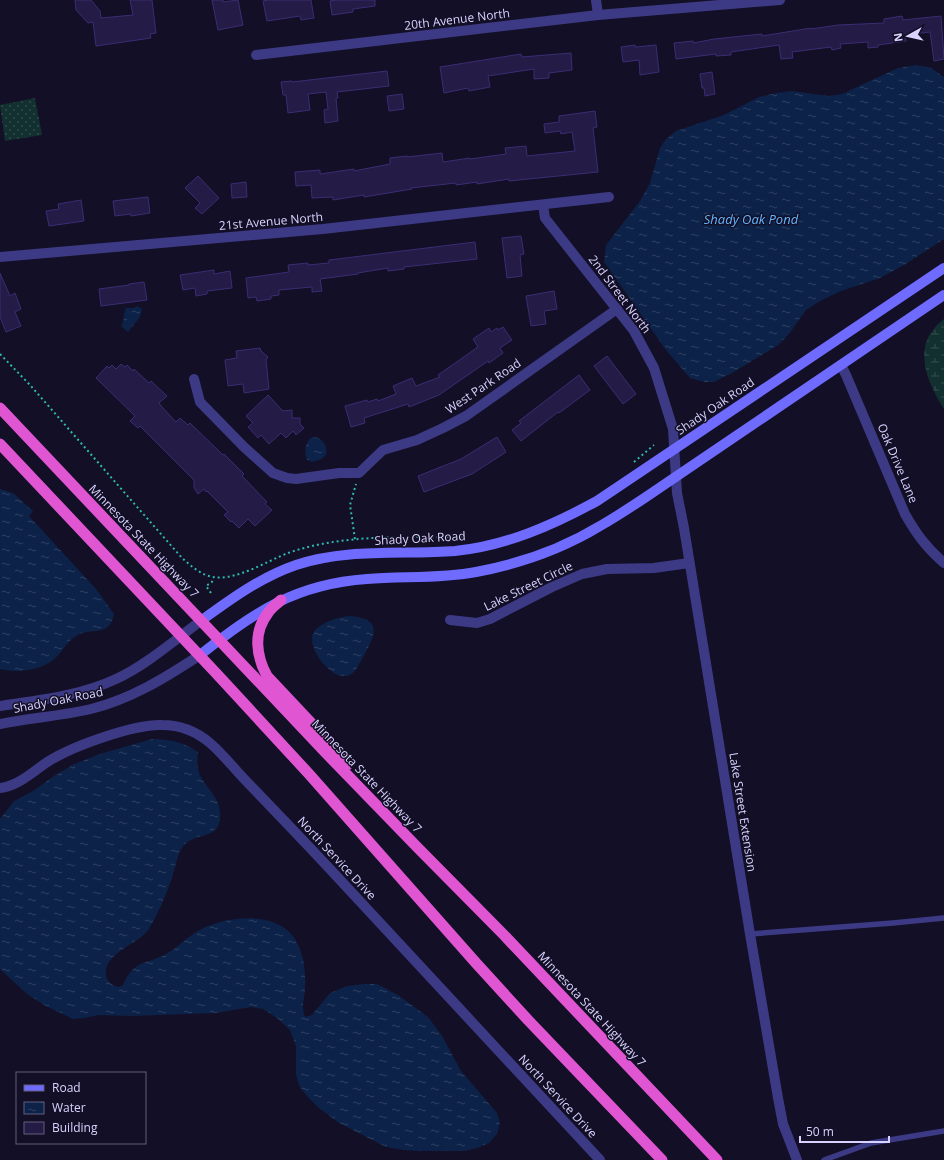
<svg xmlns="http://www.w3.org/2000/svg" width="944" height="1160" viewBox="0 0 944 1160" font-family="'Open Sans',sans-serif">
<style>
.wetland{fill:url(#wetland-marsh)}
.park{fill:url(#park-dots)}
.water{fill:url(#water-ripples)}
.building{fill:#241b47;stroke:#3b2d73}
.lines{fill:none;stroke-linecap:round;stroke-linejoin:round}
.path{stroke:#2fb8b0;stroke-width:2;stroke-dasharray:2 3;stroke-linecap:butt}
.service{stroke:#3d3a85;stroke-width:5.5}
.minor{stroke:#3d3a85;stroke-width:10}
.tertiary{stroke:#3d3a85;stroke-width:10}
.secondary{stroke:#6f6bff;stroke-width:10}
.trunk{stroke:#e055d1;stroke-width:11}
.labels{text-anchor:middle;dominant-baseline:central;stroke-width:3;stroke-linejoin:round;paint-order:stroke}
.street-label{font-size:12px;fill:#d9d4ff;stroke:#130f26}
.water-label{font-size:13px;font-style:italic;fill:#62b6ff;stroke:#130f26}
</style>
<defs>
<pattern id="wetland-marsh" width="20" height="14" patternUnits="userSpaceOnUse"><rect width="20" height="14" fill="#12302f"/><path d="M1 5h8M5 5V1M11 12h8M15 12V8" fill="none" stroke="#344d4e"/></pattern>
<pattern id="park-dots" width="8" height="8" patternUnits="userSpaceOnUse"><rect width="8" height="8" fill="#12302f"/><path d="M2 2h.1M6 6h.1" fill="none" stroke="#344d4e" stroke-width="1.8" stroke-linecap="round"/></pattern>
<pattern id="water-ripples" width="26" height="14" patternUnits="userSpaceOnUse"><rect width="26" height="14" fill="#0c2248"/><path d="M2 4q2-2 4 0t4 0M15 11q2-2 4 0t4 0" fill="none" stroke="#2f4163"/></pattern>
</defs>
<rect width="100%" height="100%" fill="#130f26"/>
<path class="wetland" d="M944,319v90c-14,-22 -30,-56 -11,-79 3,-4 7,-8 11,-11z"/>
<path class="park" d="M35,98l7,37 -37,6 -5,-36z"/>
<g class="water">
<path d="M917,65l14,3 13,9v162l-40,26 -24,13 -39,13 -21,10 -14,9 -17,24 -11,11 -46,28 -18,9h-10l-14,-4 -24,-28 -62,-88 2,-17 34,-44 10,-18 10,-35 6,-9 10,-8 48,-16 35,-18 17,-4 16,-2 36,5 14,-2 56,-26z"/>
<path d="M137,306l5,3 -2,8 -12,15 -7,-6c4,-6 2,-12 5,-18h8z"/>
<path d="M312,437c11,-1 19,14 12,20 -3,3 -9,4 -12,5l-5,-2c-3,-8 -2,-18 5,-23z"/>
<path d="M0,489l13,4 20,18 -4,5 67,73 18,25c-5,25 -23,12 -38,22 -10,6 -14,17 -23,24 -14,11 -36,13 -53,9z"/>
<path d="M349,616c34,2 27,19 14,41 -4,7 -8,19 -18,19 -15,1 -34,-24 -33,-38 1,-14 26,-21 37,-22z"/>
<path d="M152,739c18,0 31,3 46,13 -1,7 -1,14 1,21 6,14 20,23 21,39 3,31 -27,18 -38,36 -5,7 -6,18 -9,26 -6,19 -14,39 -25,56 -9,14 -45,23 -42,45 1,7 6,10 12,12l5,-2c11,-26 24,-20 45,-32 10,-6 19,-16 30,-22 25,-14 73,-21 94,4 12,15 14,36 13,55 -1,12 -4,15 0,27l7,-2 18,-22 17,-7 18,-2h12l21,11 30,22 14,19 19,35 36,42 3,10 -3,11 -8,9 -12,5 -12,3h-44l-17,-1 -18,-3 -47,-24 -20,-15 -12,-12 -7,-9 -4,-12v-29l-6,-16 -13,-12 -14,-9 -12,-2 -35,6 -86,3 -31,-1 -15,3 -11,1 -27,-13 -19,-12 -27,-25v-150l14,-18 19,-10 21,-15 20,-12 26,-10z"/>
</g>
<g class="building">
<path d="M75,0h16l9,11 1,7 32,-3 -3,-15h22l4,33 -6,1 1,4 -55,8 -3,-24 -5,1 -12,-13z"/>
<path d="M212,0h11v2l15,-2 5,25 -25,5z"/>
<path d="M268,0h43l3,18 -13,2 -1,-4 -33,5 -4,-20z"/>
<path d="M336,0h39v6l-22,3v3l-21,3 -2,-14z"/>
<path d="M902,16l1,4 38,-4 3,43 -10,2 -4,-29 -25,3 1,6 -28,4v2l-10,1v-6l-28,2 1,4 -9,2 -1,-3 -39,5 1,6 -12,1 -2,-14 -48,7v3l-15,1v-2l-40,5 -2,-16 19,-2v2l21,-4 48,-5v2l49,-8v1l27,-4 46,-2v-4z"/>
<path d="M635,45v2l21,-2 3,27 -19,3 -1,-15 -16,2 -2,-15z"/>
<path d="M571,53l1,17 -23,3v5l-15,1v-10l-46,7 2,11 -21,4 -1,-3 -24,5 -4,-26 81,-13 1,3z"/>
<path d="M387,71l2,15 -52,6 1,6h-2l2,23 -13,2 -1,-13 4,-1 -2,-17 -18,2 2,16 -22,3 -2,-18h-3l-2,-13 11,-1v1z"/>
<path d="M712,72l3,22 -10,2 -1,-8h-2l-2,-14z"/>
<path d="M402,94l2,15 -15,2 -2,-15z"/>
<path d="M595,111l2,16 -4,1 5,44 -89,9v-2l-32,5v-2l-21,3v-2l-45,5 1,1 -48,8v-2l-31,5v-3l-21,1 -1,-13 -15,1 -1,-14 25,-2v4l34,-5v2l36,-7v-6l17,-2v1l35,-4 1,9 27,-4v1l36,-5 -1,-6 21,-2 1,10 48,-5 -3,-19 -11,2 -1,-3 -15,2 -1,-9 15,-2v-6z"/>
<path d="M198,176l21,22 -17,16 -7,-6 5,-5 -15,-15z"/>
<path d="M246,182l1,15 -15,1 -1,-14z"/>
<path d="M148,197l2,16 -19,3v-2l-16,2 -2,-15z"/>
<path d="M81,200l3,21 -35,5 -3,-15 13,-2 -1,-5z"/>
<path d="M521,236l3,18 -4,1 2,21 -15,2 -5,-40z"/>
<path d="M475,242l2,17 -73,8v2l-16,2v-3l-30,5v1l-38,5 2,12 -10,1v-5l-33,3v5l-8,1v3l-14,2 -1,-4 -8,1 -2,-20 43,-6 -1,-7 20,-2v2l21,-2v-3z"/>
<path d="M214,270v4l16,-3 2,17 -25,3v3l-11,2 -1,-8 -12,2 -3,-15z"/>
<path d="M0,273l10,23 5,-3 6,16 -6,3 6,14 -15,6 -6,-15z"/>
<path d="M144,282l3,18 -46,6 -2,-17 30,-4v-1z"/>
<path d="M554,291l3,18 -13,2 2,13 -15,2 -5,-30z"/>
<path d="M503,327l9,13 -12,8 3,5 -14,10 -1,-2 -49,34 -30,12 -1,-3 -44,14 1,5 -14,4 -6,-21 22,-6 1,2 9,-3 1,2 18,-7 -3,-8 19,-8 4,8 24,-9 -2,-2 40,-28 -5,-8 16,-11 2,4 6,-4 1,2z"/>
<path d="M260,348l1,3 7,6 -2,3 3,29 -25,4 -1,-9 -15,2 -3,-26 12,-2 -1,-7z"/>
<path d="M607,356l29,38 -13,10 -29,-38z"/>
<path d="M121,364l4,3 2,-2 6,6 1,-2 15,14 2,-2 16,15 -8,7 3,4 14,15 4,-4 8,7 2,-2 33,32 1,-1 20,20 -2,2 25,26 -2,2 7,6 -17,16 -7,-7 -9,9 -7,-7 -1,1 -7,-7 4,-3 -21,-21 -1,1 -2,-3 -6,5 -4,-6v-8l-54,-54 -2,2 -8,-7 5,-5 -39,-38 11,-12 2,2 3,-3 4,4z"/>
<path d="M579,375l11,15 -31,23 -1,-1 -37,29 -9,-11 9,-7 -2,-2z"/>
<path d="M268,395l15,16 9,-1v8h8v6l4,4 -8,7 -3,-4 -7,7 -5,-5 -12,11 -8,-9 -3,3 -10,-11 5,-4 -7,-7z"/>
<path d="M497,437l9,15 -34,22 -48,18 -6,-16 43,-17z"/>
</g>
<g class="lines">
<g class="path">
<path d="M0,354l30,31 152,173c9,8 19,17 31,19 23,4 54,-16 75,-24 57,-20 119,-15 178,-16"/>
<path d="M690,423l3,-4 7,-1"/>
<path d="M634,462l20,-17"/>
<path d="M355,539l-5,-34 6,-21"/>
<path d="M211,593l-5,-7 6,-4 1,-4"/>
</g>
<g class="service">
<path d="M750,934l143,-11 51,-5"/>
<path d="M824,1160l47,-17 73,-12"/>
</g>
<g class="minor">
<path d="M596,0l2,15"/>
<path d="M256,55l342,-40 182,-15"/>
<path d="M543,205l2,13 89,113 20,37 19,61 4,64 7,35 66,406 28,164 5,26 14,36"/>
<path d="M0,257l323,-28 286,-32"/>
<path d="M841,365l5,10 59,139c12,21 21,33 39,49"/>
<path d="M194,379l6,23 44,45 29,26 14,5 9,1 43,-6h20l24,-23 34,-10 26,-12 23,-12 151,-107"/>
<path d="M450,620l27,3 13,-4 62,-32 30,-13 25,-5 47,-1 35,-5"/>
</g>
<g class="tertiary">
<path d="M0,706c39,-6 80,-10 116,-27 29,-13 60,-40 86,-59"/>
<path d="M0,724c30,-6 61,-8 91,-15 40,-10 74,-31 109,-54"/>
<path d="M0,788c19,-2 33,-17 49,-27 24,-15 85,-37 113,-36 18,0 35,7 48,18 14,12 26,28 39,41 27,28 54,56 80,84 91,97 180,195 271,292"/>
</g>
<g class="secondary">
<path d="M202,620c29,-21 59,-43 94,-55 52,-17 106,-10 159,-14 51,-5 98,-26 142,-50l347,-233"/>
<path d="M200,655c55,-43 95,-71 167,-76 36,-3 73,0 109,-7 43,-8 86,-23 124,-46 16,-9 31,-19 46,-29l298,-202"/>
</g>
<g class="trunk">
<path d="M0,408l325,344 93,96 85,86 214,226"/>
<path d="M0,444l215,228 94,102 167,189 52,57 134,140"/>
<path d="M281,600c-4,4 -10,8 -13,13 -15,19 -12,43 -1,63l47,50 33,39"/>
</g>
</g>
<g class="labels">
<g class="street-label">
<text transform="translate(457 19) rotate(-7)">20th Avenue North</text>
<text transform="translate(271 221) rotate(-5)">21st Avenue North</text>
<text transform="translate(620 294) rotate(53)">2nd Street North</text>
<text transform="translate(483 386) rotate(-34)">West Park Road</text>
<text transform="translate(715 406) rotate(-34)">Shady Oak Road</text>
<text transform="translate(898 463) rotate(67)">Oak Drive Lane</text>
<text transform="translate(420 538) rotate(-3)">Shady Oak Road</text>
<text transform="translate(144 541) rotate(46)">Minnesota State Highway 7</text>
<text transform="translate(528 586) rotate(-26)">Lake Street Circle</text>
<text transform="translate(58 700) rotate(-11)">Shady Oak Road</text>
<text transform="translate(367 776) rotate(46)">Minnesota State Highway 7</text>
<text transform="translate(743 812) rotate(81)">Lake Street Extension</text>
<text transform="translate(337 858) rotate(47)">North Service Drive</text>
<text transform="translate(592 1009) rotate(47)">Minnesota State Highway 7</text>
<text transform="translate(558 1096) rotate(47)">North Service Drive</text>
</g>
<g class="water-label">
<text x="751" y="219">Shady Oak Pond</text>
</g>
</g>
<rect x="16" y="1072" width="130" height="72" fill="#130f26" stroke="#625e7d"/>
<rect x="24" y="1085" width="20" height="6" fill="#6f6bff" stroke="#625e7d"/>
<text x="52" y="1092" font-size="12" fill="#d9d4ff">Road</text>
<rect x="24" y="1102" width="20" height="12" fill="url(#water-ripples)" stroke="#625e7d"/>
<text x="52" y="1112" font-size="12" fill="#d9d4ff">Water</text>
<rect x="24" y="1122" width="20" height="12" fill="#241b47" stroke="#625e7d"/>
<text x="52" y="1132" font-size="12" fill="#d9d4ff">Building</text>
<g transform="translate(908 36) rotate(262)" stroke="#130f26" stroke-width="3" paint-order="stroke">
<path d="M0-3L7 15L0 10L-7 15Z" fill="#d9d4ff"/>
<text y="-6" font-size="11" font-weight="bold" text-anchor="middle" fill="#d9d4ff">N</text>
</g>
<path d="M800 1136v6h89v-6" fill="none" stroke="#d9d4ff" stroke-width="2"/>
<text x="806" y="1136" font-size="12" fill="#d9d4ff" stroke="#130f26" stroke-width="3" paint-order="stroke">50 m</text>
</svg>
